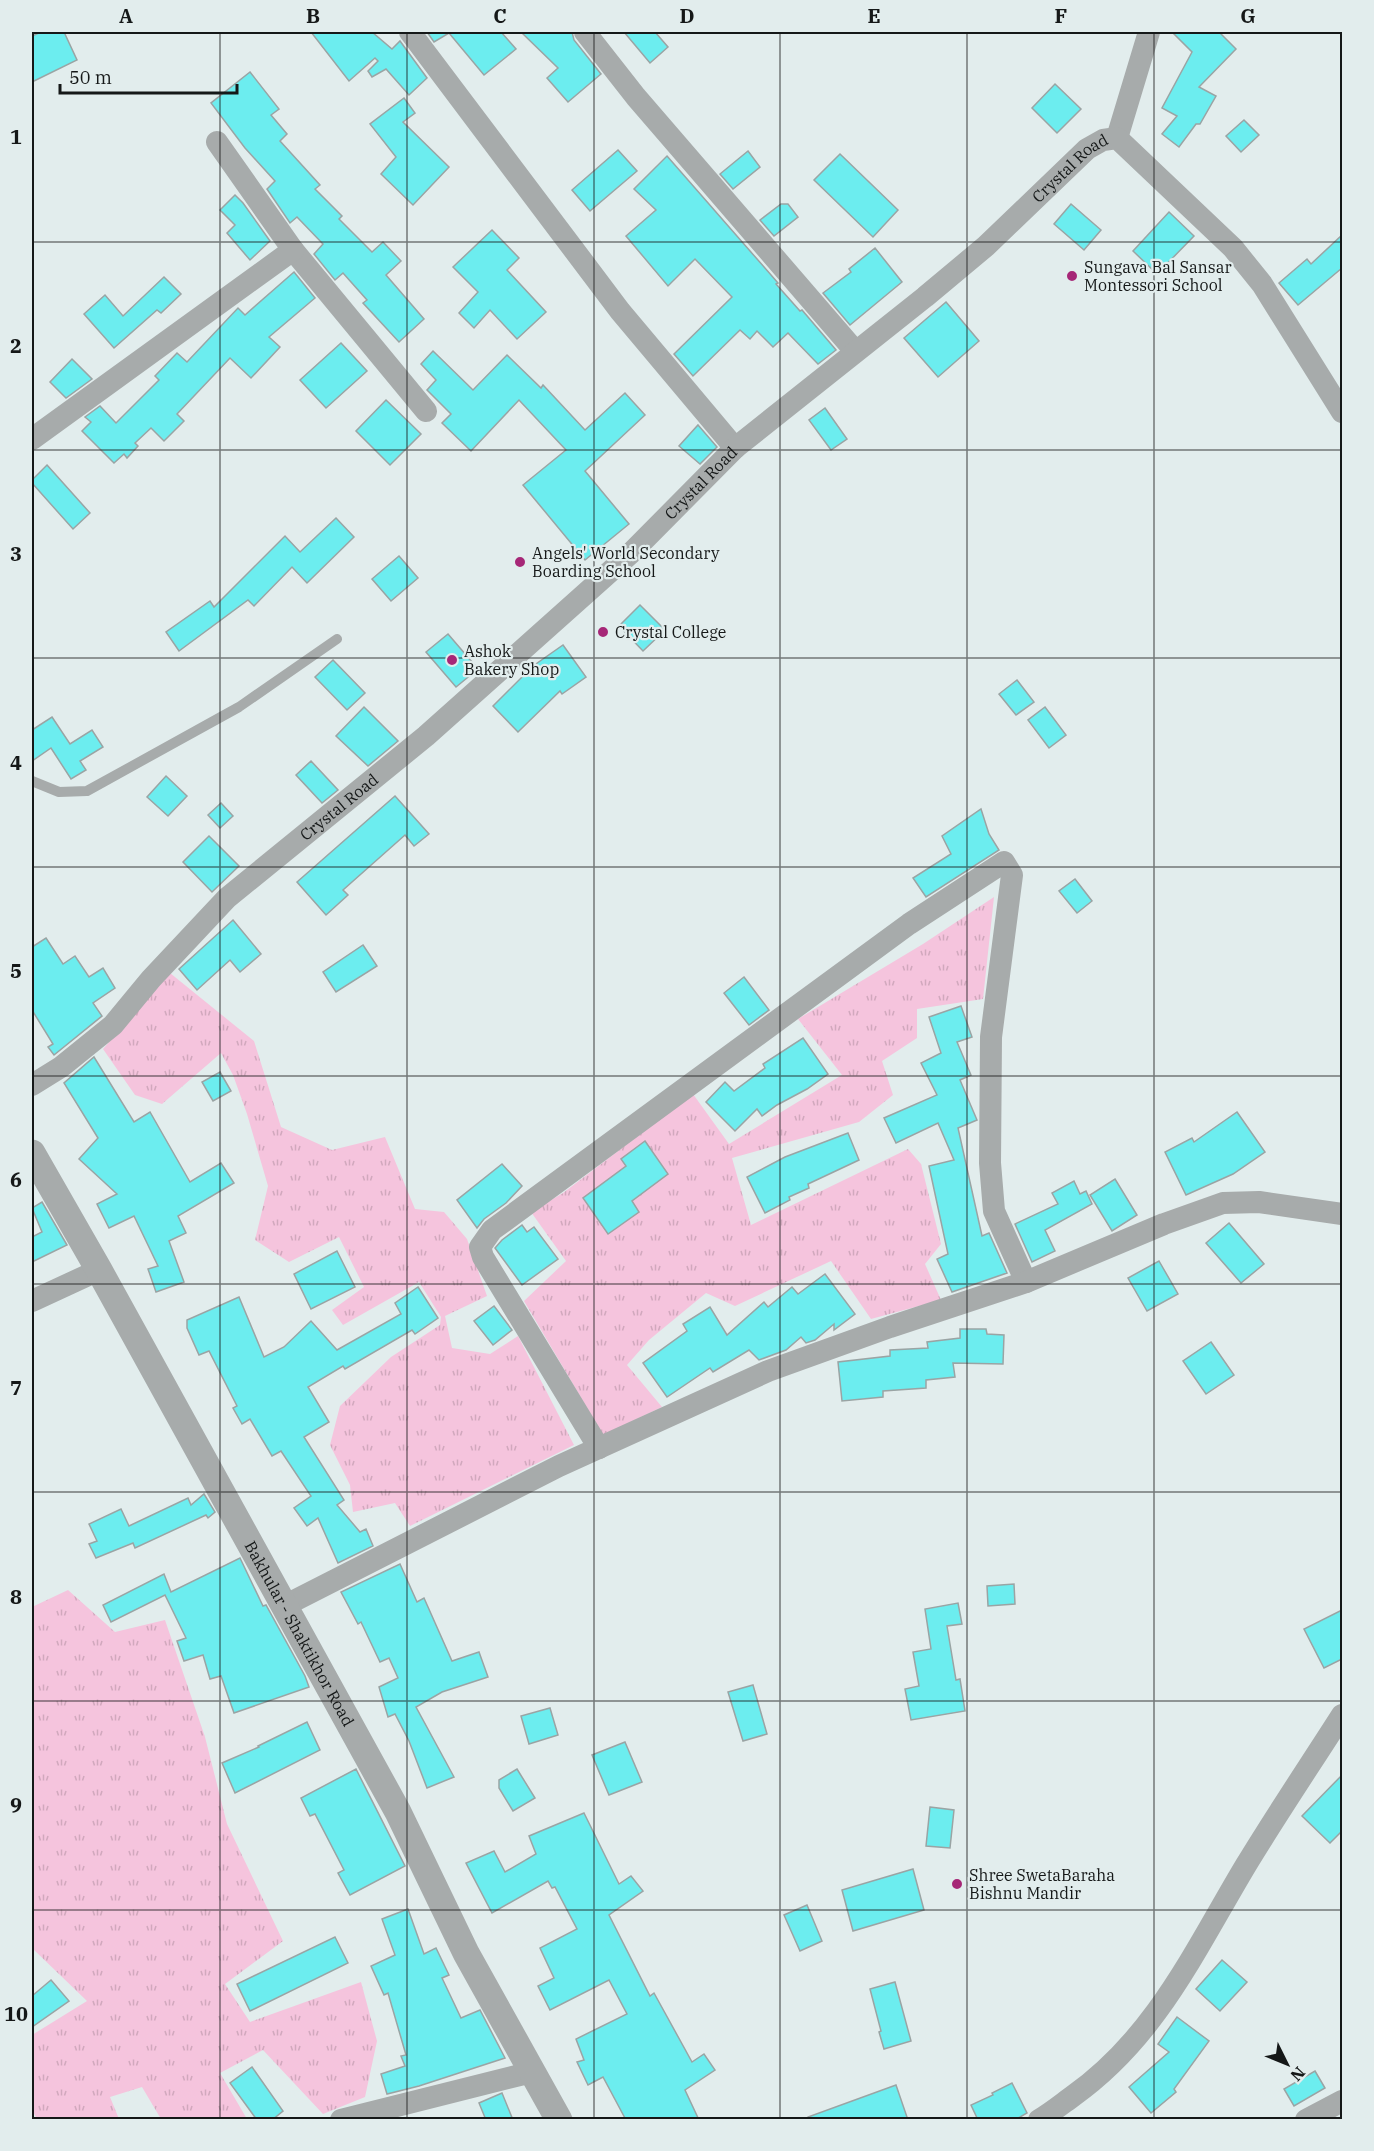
<svg xmlns="http://www.w3.org/2000/svg" width="1374" height="2151" viewBox="0 0 1374 2151" font-family="'IBM Plex Serif',serif">
<style>
.grass{fill:url(#grass-tufts)}
.building{fill:#6cedef;stroke:#9aa4a4;stroke-width:1.5}
.lines{fill:none;stroke-linecap:round;stroke-linejoin:round}
.service{stroke:#a7abab;stroke-width:10}
.minor{stroke:#a7abab;stroke-width:22}
.tertiary{stroke:#a7abab;stroke-width:27}
.grid{fill:none;stroke:#151818;stroke-width:1.5;stroke-opacity:0.55}
.poi-dot{fill:#a62777;stroke:#e2eded;stroke-width:2}
.labels{text-anchor:middle;dominant-baseline:central;stroke-width:4.5;stroke-linejoin:round;paint-order:stroke}
.street-label{font-size:16px;fill:#151818;stroke:#e2eded}
.poi-label{font-size:16px;fill:#151818;stroke:#e2eded;text-anchor:start}
.neatline{fill:none;stroke:#151818;stroke-width:2}
.grid-label{font-size:20px;text-anchor:middle;font-weight:bold;fill:#151818}
</style>
<defs>
<pattern id="grass-tufts" width="24" height="20" patternUnits="userSpaceOnUse" patternTransform="scale(1.5)"><rect width="24" height="20" fill="#f5c4dd"/><path d="M3 7l-1-3M5 7V3M7 7l1-3M15 17l-1-3M17 17v-4M19 17l1-3" fill="none" stroke="#d1a8bd"/></pattern>
</defs>
<rect width="100%" height="100%" fill="#e2eded"/>
<g class="grass">
<path d="M994,897l-11,102 -66,10v29l-35,23 11,34 -34,27 -127,36 19,67 157,-76 13,15 20,80 -16,20 16,36 -70,19 -40,-58 -96,45 -29,-13 -57,47 -22,25 35,42 -59,28 -79,-134 42,-40 -35,-49 32,-19 130,-99 36,50 113,-69 -44,-56 125,-75z"/>
<path d="M170,973l84,68 27,86 51,23 53,-13 30,72 29,3 23,27 20,57 -42,20 7,32 38,6 28,-18 56,109 -164,81 -15,-23 -42,9 -3,-27 -20,-40 10,-39 51,-49 49,-32 1,-8 -22,-35 -76,43 -11,-15 32,-23 -25,-50 -50,25 -34,-22 13,-54 -21,-72 -14,-39 -12,-22 -59,51 -27,-9 -32,-46z"/>
<path d="M68,1590l47,42 50,-12 40,117 22,87 56,117 -58,43 25,38 111,-40 16,59 -12,56 -42,17 -60,-64 -43,23 27,46h-86l-19,-32 -32,10 9,22h-82l-5,-9v-75l55,-34 -55,-53v-341z"/>
</g>
<g class="building">
<path d="M41,32h23l13,28 -45,22v-46z"/>
<path d="M311,32h61l20,17 8,-8 27,37 -18,17 -23,-26 -14,8 -4,-6 10,-10 -3,-3 -26,23z"/>
<path d="M427,32h74l15,17 -32,26 -35,-42 -15,9z"/>
<path d="M521,32h51l2,8 27,34 -33,28 -21,-24 11,-10z"/>
<path d="M624,32h31l13,15 -18,16z"/>
<path d="M1172,32h47l17,17 -37,38 17,9 -16,28h-4l-17,23 -17,-13 15,-18 -15,-8 30,-56z"/>
<path d="M250,72l29,37 -8,6 16,19 -7,7 40,44 -5,4 27,27 -3,3 33,33 11,-10 18,19 -15,14 38,44 -25,23 -36,-39 4,-3 -24,-27 -8,7 -21,-26 9,-10 -26,-27 -7,6 -23,-34 8,-8 -30,-33 -34,-45z"/>
<path d="M1055,84l26,25 -24,24 -25,-25z"/>
<path d="M404,98l11,15 -12,9 46,45 -36,38 -32,-31 15,-17 -26,-33z"/>
<path d="M1244,120l15,15 -18,17 -15,-16z"/>
<path d="M618,150l19,21 -47,40 -18,-21z"/>
<path d="M748,151l12,16 -27,22 -13,-15z"/>
<path d="M840,154l58,56 -25,27 -59,-57z"/>
<path d="M667,156l111,127 -2,1 24,27 2,-1 34,40 -18,14 -30,-31 -15,14 -16,-16 -7,8 -10,-9 -47,46 -19,-22 58,-57 -37,-38 -27,27 -42,-50 30,-26 -22,-21z"/>
<path d="M235,195l8,8 27,38 -20,19 -23,-27 8,-8 -15,-15z"/>
<path d="M781,204h7l10,13 -24,19 -14,-16z"/>
<path d="M1071,204l30,26 -17,20 -30,-26z"/>
<path d="M1169,212l25,24 -37,38 -24,-23z"/>
<path d="M492,230l27,28 -12,12 39,42 -29,27 -27,-29 -16,18 -15,-15 19,-21 -25,-25z"/>
<path d="M1342,235v33l-44,37 -19,-22 28,-24 4,5z"/>
<path d="M875,248l27,34 -52,43 -27,-32 28,-21 -2,-3z"/>
<path d="M294,272l21,26 -46,39 11,10 -29,31 -21,-20 -53,56 7,7 -20,20 -13,-13 -16,15 3,3 -11,12 -3,-4 -10,9 -32,-32 9,-9 -6,-5 15,-11 16,17 43,-43 -4,-4 22,-23 10,9 51,-54 7,7z"/>
<path d="M164,277l17,17 -20,19 -4,-3 -43,38 -30,-34 21,-19 18,21z"/>
<path d="M946,302l33,39 -41,36 -34,-39z"/>
<path d="M341,343l26,28 -41,37 -26,-28z"/>
<path d="M433,351l40,39 34,-35 34,33 2,-3 42,45 40,-37 20,22 -60,56 44,53 -44,36 -62,-75 43,-35 -47,-50 -48,51 -29,-28 9,-9 -24,-24 9,-10 -15,-16z"/>
<path d="M72,359l20,20 -26,19 -16,-16z"/>
<path d="M386,400l35,34 -31,31 -34,-34z"/>
<path d="M825,408l22,31 -16,11 -22,-30z"/>
<path d="M698,425l19,22 -17,17 -21,-18z"/>
<path d="M47,465l43,48 -17,16 -41,-46v-3z"/>
<path d="M336,518l18,19 -47,46 -15,-16 -38,39 -6,-6 -69,51 -13,-19 44,-31 4,6 71,-71 15,16z"/>
<path d="M399,556l19,22 -27,23 -19,-22z"/>
<path d="M640,605l25,25 -22,21 -24,-25z"/>
<path d="M448,634l30,35 -22,18 -30,-35z"/>
<path d="M563,645l23,32 -24,17 -2,-3 -42,41 -25,-26 40,-40z"/>
<path d="M333,660l32,33 -18,17 -32,-33z"/>
<path d="M1017,680l17,22 -18,13 -17,-21z"/>
<path d="M364,707l34,34 -30,25 -32,-30z"/>
<path d="M1045,707l21,28 -17,13 -21,-28z"/>
<path d="M52,717l18,27 22,-14 11,17 -23,14 6,9 -15,9 -20,-31 -19,13v-31z"/>
<path d="M311,761l27,29 -16,13 -26,-28z"/>
<path d="M166,776l21,20 -19,20 -21,-19z"/>
<path d="M395,796l34,38 -15,12 -9,-11 -62,55 5,5 -22,20 -29,-33z"/>
<path d="M221,803l12,13 -13,12 -12,-13z"/>
<path d="M981,809l8,25 10,16 -73,47 -13,-19 38,-24 -9,-18z"/>
<path d="M209,836l30,30 -27,26 -29,-30z"/>
<path d="M1075,879l17,22 -15,12 -18,-22z"/>
<path d="M233,920l28,34 -21,18 -10,-12 -33,30 -18,-21z"/>
<path d="M46,938l17,26 12,-8 14,21 14,-9 12,20 -22,15 9,13 -48,39 -6,-8 5,-3 -21,-34v-63z"/>
<path d="M363,945l14,21 -41,26 -13,-20z"/>
<path d="M744,977l25,33 -20,15 -25,-32z"/>
<path d="M961,1006l11,31 -15,5 14,33 -11,5 17,40 -19,8 24,108 7,-3 18,40 -55,19 -15,-33 11,-5 -19,-88 25,-6 -16,-37 -42,20 -12,-25 53,-23 -16,-32 20,-10 -12,-36z"/>
<path d="M803,1038l25,36 -21,15 -30,16 -15,11 -5,-7 -22,22 -29,-29 19,-20 9,9 31,-23 -2,-4z"/>
<path d="M94,1057l40,65 16,-10 40,70 31,-19 13,20 -56,33 8,17 -17,8 15,41 -28,10 -8,-23 10,-3 -24,-50 -25,12 -12,-24 20,-10 -38,-35 19,-21 -34,-55z"/>
<path d="M220,1072l11,19 -18,10 -11,-19z"/>
<path d="M1237,1112l28,40 -32,22 -47,21 -21,-43 27,-14 2,4z"/>
<path d="M848,1133l11,27 -51,24 1,4 -20,9 1,3 -25,13 -18,-36 38,-20z"/>
<path d="M645,1141l23,33 -36,27 7,11 -31,22 -25,-36 43,-32 -5,-7z"/>
<path d="M502,1164l20,22 -16,17 -22,16 -7,9 -20,-28z"/>
<path d="M1115,1179l22,36 -25,16 -22,-36z"/>
<path d="M1074,1181l6,13 6,-3 6,13 -47,26 10,21 -23,11 -17,-38 43,-20 -6,-11z"/>
<path d="M42,1202l25,43 -35,17v-25l10,-5 -10,-24z"/>
<path d="M1229,1223l35,41 -23,19 -35,-40z"/>
<path d="M522,1225l5,7 7,-5 24,32 -36,26 -27,-37 7,-8z"/>
<path d="M337,1251l18,36 -44,22 -17,-35z"/>
<path d="M1159,1261l19,33 -31,17 -19,-33z"/>
<path d="M825,1274l30,40 -21,16v-6l-19,16 -9,3 -5,-6 -15,13 -27,10 -10,-10 -36,22 -3,-4 -43,29 -24,-34 44,-32 -4,-7 27,-17 17,28 37,-33 4,5 24,-20 6,7z"/>
<path d="M418,1287l20,31 -23,16 -3,-4 -67,39 -2,-3 -35,21 21,35 -25,15 40,63 -7,5 23,27 6,-3 7,17 -35,17 -20,-45 -11,8 -13,-18 17,-12 -30,-45 -9,5 -22,-37 -8,5 -9,-16 4,-2 -28,-55 -10,4 -12,-27v-8l52,-23 25,60 20,-10 27,-26 26,29 64,-36 -6,-11z"/>
<path d="M494,1306l18,24 -19,15 -19,-24z"/>
<path d="M960,1329h26l1,5 17,1 -1,29 -50,-1 2,14 -29,3v8l-43,3v6l-41,4 -4,-39 52,-6v-6l38,-2 -1,-6 33,-4z"/>
<path d="M1211,1342l23,33 -28,19 -23,-33z"/>
<path d="M204,1494l11,18 -7,6 -2,-3 -71,33 -2,-5 -37,15 -7,-14 8,-3 -8,-17 32,-15 8,17 59,-28 3,7z"/>
<path d="M240,1558l23,48 3,-1 39,71 4,11 -75,26 -13,-37 -11,3 -7,-24 -19,6 -7,-20 9,-3 -21,-43 -54,27 -8,-17 61,-31 7,18z"/>
<path d="M400,1564l17,38 7,-4 28,63 27,-9 9,25 -46,15 -26,15 38,70 -27,11 -18,-47 -14,-27 -7,3 -9,-30 19,-9 -9,-20 -9,4 -19,-40 -3,2 -17,-32z"/>
<path d="M1014,1584l1,20 -27,2 -1,-20z"/>
<path d="M958,1603l4,21 -15,2 9,54 4,-1 5,32 -54,9 -6,-31 14,-3 -6,-34 18,-3 -6,-40z"/>
<path d="M1342,1610v49l-18,9 -20,-39z"/>
<path d="M753,1685l14,49 -24,7 -15,-49z"/>
<path d="M550,1708l8,27 -29,9 -8,-28z"/>
<path d="M307,1722l13,28 -85,43 -13,-30 37,-16 -1,-1z"/>
<path d="M625,1742l17,40 -33,13 -17,-40z"/>
<path d="M356,1769l49,97 -55,29 -12,-22 6,-3 -29,-56 -5,2 -9,-18z"/>
<path d="M517,1769l18,29 -22,13 -14,-23v-8z"/>
<path d="M1342,1775v56l-12,12 -28,-27z"/>
<path d="M930,1807l24,3 -4,38 -24,-2z"/>
<path d="M584,1813l35,71 12,-8 12,15 -34,24 41,81 4,-3 38,69 12,-8 11,16 -30,20 14,30h-73l-23,-43 -15,8 -11,-23 7,-2 -8,-21 51,-25 -18,-34 -59,30 -12,-24 16,-8 -14,-30 37,-19 -22,-42 -3,1 -4,-7 -56,32 -26,-50 28,-12 11,21 31,-18 -7,-18z"/>
<path d="M913,1869l11,41 -71,21 -11,-41z"/>
<path d="M807,1905l15,36 -22,10 -16,-36z"/>
<path d="M408,1909l16,45 12,-6 13,27 -7,3 19,40 19,-8 25,48 -86,28 -32,8 -6,-20 24,-8 -4,-10 5,-1 -18,-62 -4,2 -13,-29 24,-11 -13,-36z"/>
<path d="M335,1937l13,26 -98,48 -13,-27z"/>
<path d="M1222,1960l25,22 -27,29 -24,-22z"/>
<path d="M51,1980l18,21 -37,26v-31z"/>
<path d="M895,1982l16,59 -27,8 -5,-17 2,-1 -11,-42z"/>
<path d="M1177,2017l32,24 -35,48 2,3 -25,21 -22,-26 40,-35 -11,-8z"/>
<path d="M252,2067l31,44 -11,9h-15l-27,-37z"/>
<path d="M1315,2071l10,17 -31,18 -10,-17z"/>
<path d="M1012,2083l15,30 -12,7h-37l-7,-15 22,-10 -1,-2z"/>
<path d="M896,2085l12,35h-100v-3z"/>
<path d="M502,2093l11,27h-27l-7,-17z"/>
</g>
<g class="lines">
<path class="service" d="M32,781l27,11 28,-1 152,-84 98,-68"/>
<g class="minor">
<path d="M410,32l210,279 115,137"/>
<path d="M585,32l51,65 219,254"/>
<path d="M1117,138l32,-106"/>
<path d="M217,142l76,108 133,161"/>
<path d="M32,439l261,-189"/>
<path id="s1" d="M32,1085l29,-18 52,-42 38,-46 76,-81 199,-162 206,-184 103,-104 190,-151 61,-51 101,-97 16,-9 14,-2 116,110 29,36 80,128"/>
<path d="M32,1301l67,-31"/>
<path d="M599,1448l-116,-191 -3,-10 12,-17 417,-306 95,-62 8,13 -21,162 -1,126 4,48 32,71"/>
<path d="M284,1606l275,-140 209,-95 122,-44 136,-45 138,-58 59,-21 36,-1 83,12"/>
<path d="M341,2120l191,-48"/>
<path d="M1039,2120c12,-7 23,-16 34,-24 83,-59 122,-146 173,-231 31,-51 64,-100 96,-150"/>
<path d="M1306,2120l36,-19"/>
</g>
<path class="tertiary" id="s2" d="M32,1153l67,117 299,542 68,141 93,167"/>
</g>
<path class="grid" d="M220,32v2088M407,32v2088M594,32v2088M780,32v2088M967,32v2088M1154,32v2088M32,242h1310M32,450h1310M32,658h1310M32,867h1310M32,1076h1310M32,1284h1310M32,1492h1310M32,1701h1310M32,1910h1310"/>
<g class="poi-dot">
<circle cx="1072" cy="276" r="6"/>
<circle cx="520" cy="562" r="6"/>
<circle cx="603" cy="632" r="6"/>
<circle cx="452" cy="660" r="6"/>
<circle cx="957" cy="1884" r="6"/>
</g>
<g class="labels">
<g class="street-label">
<text stroke="none"><textPath href="#s1" startOffset="1388">Crystal Road</textPath></text>
<text stroke="none"><textPath href="#s1" startOffset="902">Crystal Road</textPath></text>
<text stroke="none"><textPath href="#s1" startOffset="416">Crystal Road</textPath></text>
<text stroke="none"><textPath href="#s2" startOffset="550">Bakhular - Shaktikhor Road</textPath></text>
</g>
<g class="poi-label">
<text x="1084" y="267">Sungava Bal Sansar<tspan x="1084" dy="18">Montessori School</tspan></text>
<text x="532" y="553">Angels' World Secondary<tspan x="532" dy="18">Boarding School</tspan></text>
<text x="615" y="632">Crystal College</text>
<text x="464" y="651">Ashok<tspan x="464" dy="18">Bakery Shop</tspan></text>
<text x="969" y="1875">Shree SwetaBaraha<tspan x="969" dy="18">Bishnu Mandir</tspan></text>
</g>
</g>
<rect width="1374" height="2151" fill="none" stroke="#e2eded" stroke-width="66"/>
<g transform="translate(1287 2064) rotate(133)" stroke="#e2eded" stroke-width="4.5" paint-order="stroke">
<path d="M0-4.5L10 22L0 15L-10 22Z" fill="#151818"/>
<text y="-9" font-size="16" font-weight="bold" text-anchor="middle" fill="#151818">N</text>
</g>
<path d="M60 84v9h177v-9" fill="none" stroke="#151818" stroke-width="3"/>
<text x="69" y="84" font-size="18" fill="#151818" stroke="#e2eded" stroke-width="4.5" paint-order="stroke">50 m</text>
<rect x="33" y="33" width="1308" height="2085" class="neatline"/>
<g class="grid-label">
<text x="126" y="23">A</text>
<text x="313" y="23">B</text>
<text x="500" y="23">C</text>
<text x="687" y="23">D</text>
<text x="874" y="23">E</text>
<text x="1061" y="23">F</text>
<text x="1248" y="23">G</text>
<text x="16" y="144">1</text>
<text x="16" y="353">2</text>
<text x="16" y="561">3</text>
<text x="16" y="770">4</text>
<text x="16" y="978">5</text>
<text x="16" y="1187">6</text>
<text x="16" y="1395">7</text>
<text x="16" y="1604">8</text>
<text x="16" y="1812">9</text>
<text x="16" y="2021">10</text>
</g>
</svg>
